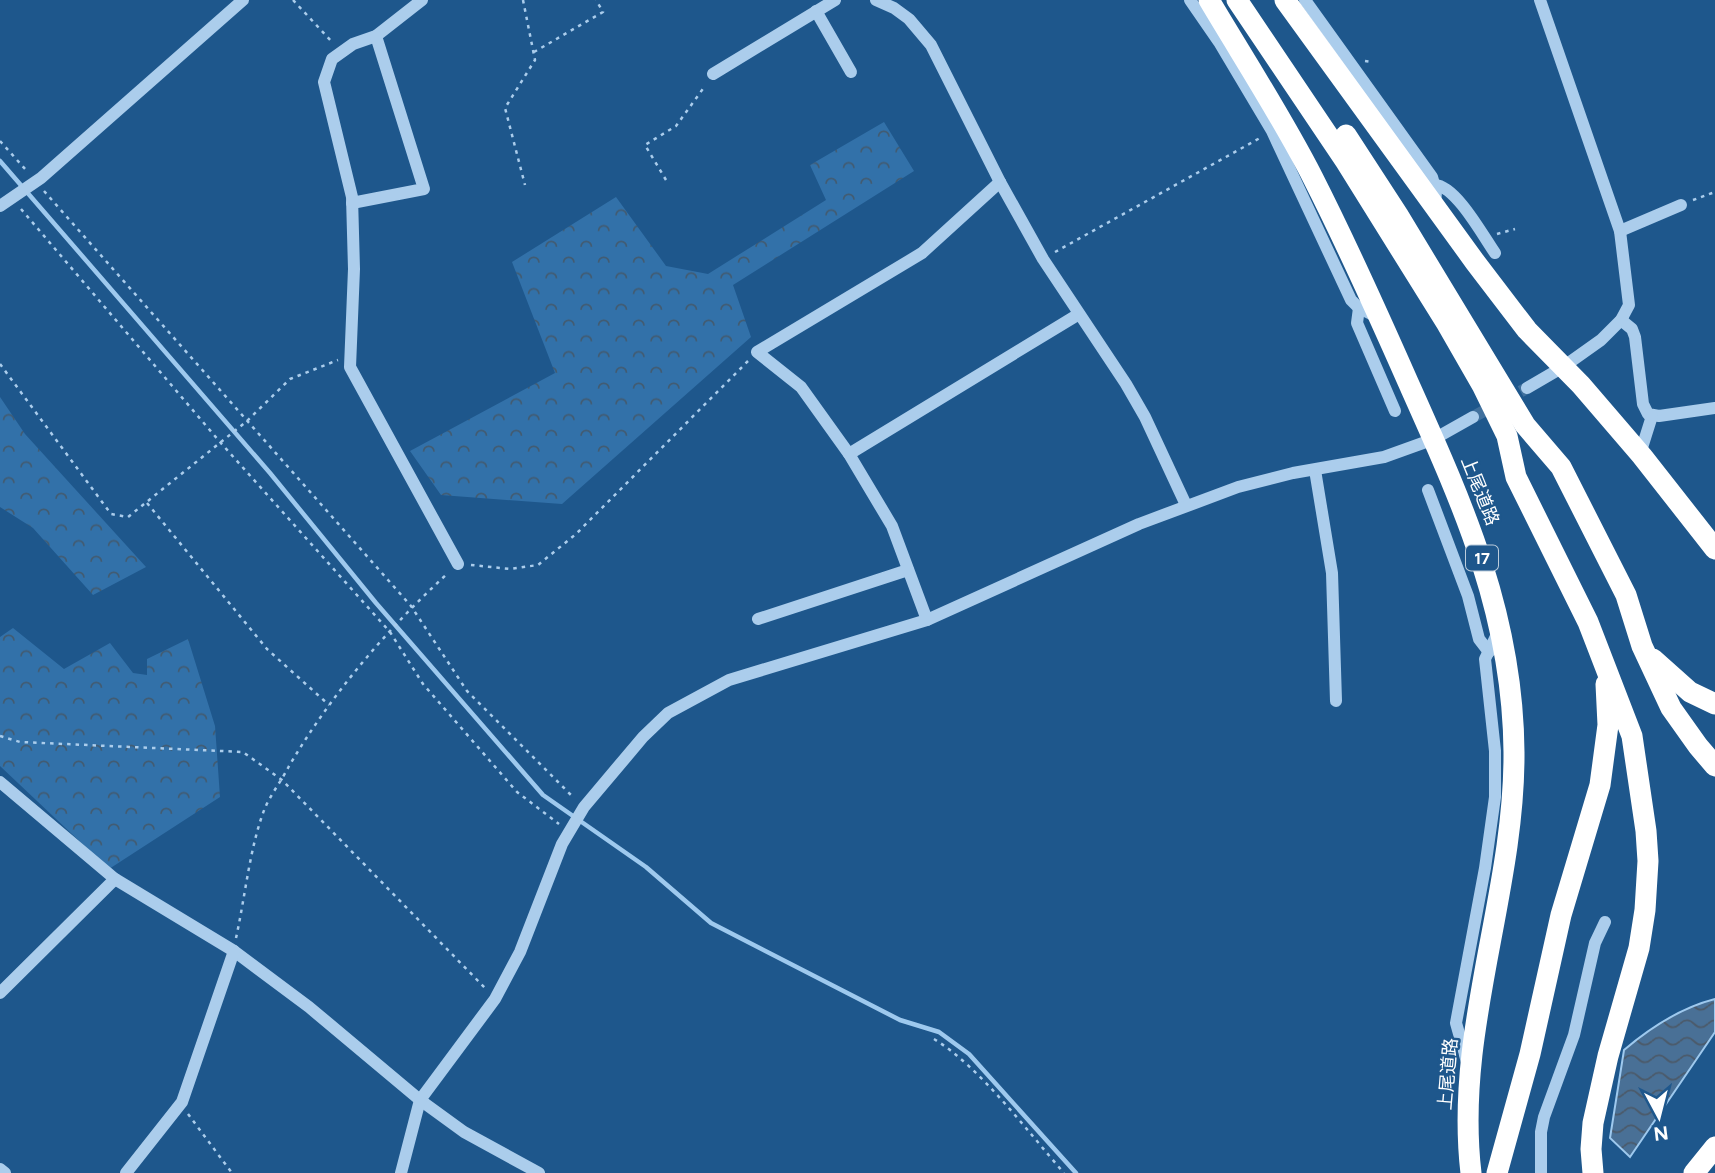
<svg xmlns="http://www.w3.org/2000/svg" width="1715" height="1173" viewBox="0 0 1715 1173" font-family="Figtree,'Noto Sans JP',sans-serif">
<style>
.forest{fill:url(#forest-crowns)}
.water{fill:url(#water-waves);stroke:#9ec9ee;stroke-width:2}
.lines{fill:none;stroke-linecap:round;stroke-linejoin:round}
.stream{stroke:#9ec9ee;stroke-width:4.5}
.minor-tunnel{stroke:#40709d;stroke-width:12;stroke-dasharray:12 6;stroke-linecap:butt}
.path{stroke:#abcdec;stroke-width:2.5;stroke-dasharray:3.5 5;stroke-linecap:butt}
.minor{stroke:#abcdec;stroke-width:12}
.highway{stroke:#fff;stroke-width:21}
.labels{text-anchor:middle;dominant-baseline:central;stroke-width:5;stroke-linejoin:round;paint-order:stroke}
.shield{fill:#1e578c;stroke:#bccddc;stroke-width:2}
.shield-label{font-size:16px;font-weight:bold;fill:#fff}
.street-label{font-size:18px;fill:#fff;stroke:#1e578c}
</style>
<defs>
<pattern id="forest-crowns" width="20" height="18" patternUnits="userSpaceOnUse" patternTransform="scale(1.75)"><rect width="20" height="18" fill="#3271a9"/><path d="M2 6a3 3 0 1 1 6 0M12 15a3 3 0 1 1 6 0" fill="none" stroke="#425b71"/></pattern>
<pattern id="water-waves" width="16" height="10" patternUnits="userSpaceOnUse" patternTransform="scale(1.75)"><rect width="16" height="10" fill="#497096"/><path d="M0 5q4-4 8 0t8 0" fill="none" stroke="#4b5a6a"/></pattern>
</defs>
<rect width="100%" height="100%" fill="#1e578c"/>
<g class="forest">
<path d="M884,122l30,49 -181,114 18,52 -189,167 -121,-9 -31,-44 145,-78 -43,-111 104,-65 50,69 42,8 118,-74 -16,-35z"/>
<path d="M0,397l25,37 121,133 -53,28 -60,-67 -33,-21z"/>
<path d="M13,628l51,41 46,-26 23,30 14,2v-16l41,-20 27,87 5,71 -111,72 -109,-103v-129z"/>
</g>
<path class="water" d="M1715,999v33l-85,125 -20,-19 14,-88c27,-23 56,-42 91,-51z"/>
<g class="lines">
<path class="stream" d="M0,161l270,312 106,130 167,192 103,72 65,56 189,97 39,12 30,22 107,119"/>
<path class="minor-tunnel" d="M1473,417l54,-29"/>
<g class="path">
<path d="M293,0l39,42"/>
<path d="M523,0l12,60 -30,48 20,77"/>
<path d="M534,52l69,-40 -7,-12"/>
<path d="M1365,61l7,1"/>
<path d="M0,141l26,29"/>
<path d="M666,180l-21,-35 31,-19 29,-40"/>
<path d="M44,191l367,415 56,85 106,106"/>
<path d="M1693,200l22,-8"/>
<path d="M21,209l199,233 170,190 33,52 94,108 42,32"/>
<path d="M1497,234l18,-5"/>
<path d="M1055,252l205,-114"/>
<path d="M0,364l111,150 17,3 119,-96 43,-42 48,-19"/>
<path d="M147,503l120,146 62,56"/>
<path d="M471,565l39,4 28,-4 38,-31 172,-173"/>
<path d="M0,736l20,6 223,10 39,28 204,209"/>
<path d="M236,938c9,-40 14,-93 29,-130 6,-14 17,-28 24,-42 42,-71 97,-136 158,-192"/>
<path d="M934,1039c46,28 94,93 130,134"/>
<path d="M188,1114l44,59"/>
</g>
<g class="minor">
<path d="M422,0l-46,36 -23,8 -21,15 -8,23 28,115 2,72 -4,98 108,197"/>
<path d="M876,0l18,8 15,11 22,26 69,137 43,77 83,125 19,33 41,88"/>
<path d="M1190,0l29,42 53,89 79,169 8,8 18,9"/>
<path d="M1305,0l127,177 4,14 -1,15"/>
<path d="M816,11l35,61"/>
<path d="M713,74l122,-74"/>
<path d="M1435,185c21,1 48,51 60,68"/>
<path d="M352,203l72,-14 -48,-153"/>
<path d="M0,206l41,-28 202,-178"/>
<path d="M1620,231l61,-26"/>
<path d="M1359,308l-2,15 38,88"/>
<path d="M1621,320l11,9 3,8 8,67 5,10 11,2 56,-8"/>
<path d="M1527,388l36,-21 38,-27 20,-20 8,-15 -9,-74 -80,-231"/>
<path d="M849,454l230,-140"/>
<path d="M1640,454l12,-38"/>
<path d="M1315,470l17,103 4,128"/>
<path d="M1428,490l40,106 11,43 10,13"/>
<path d="M758,619l150,-49"/>
<path d="M927,620l-35,-94 -43,-72 -48,-67 -44,-35 165,-99 78,-71"/>
<path d="M0,782l115,97 119,72 75,56 111,93 44,32 75,41"/>
<path d="M0,993l115,-114"/>
<path d="M1467,1062l-11,-39 29,-155 10,-71v-46l-10,-92 14,-29"/>
<path d="M0,1169l5,4"/>
<path d="M126,1173l56,-71 52,-151"/>
<path d="M401,1173l19,-73 75,-101 25,-47 42,-108 22,-37 59,-70 25,-24 61,-33 198,-60 212,-96 99,-37 55,-14 91,-16 50,-18 39,-22"/>
<path d="M1541,1173v-41l3,-15 30,-82 21,-92 10,-21"/>
</g>
<g class="highway">
<path d="M1209,0c35,59 73,117 104,178 34,67 65,136 95,204 55,123 105,232 106,370 1,142 -60,278 -43,421"/>
<path d="M1237,0l109,162 101,162 35,61 25,51 9,41 72,145 44,114 14,95 2,30 -3,49 -6,38 -31,108 -15,67 -2,26 2,24"/>
<path d="M1285,0l190,262 52,68 54,55 61,71 73,93"/>
<path d="M1346,135l52,80 127,210 36,42 65,128 16,51 29,62 27,38 17,20"/>
<path d="M1653,659l37,33 25,12"/>
<path d="M1497,1173l33,-119 31,-139 39,-130 8,-60 -2,-41"/>
<path d="M1694,1173l21,-26"/>
</g>
</g>
<g class="labels">
<rect class="shield" x="1466" y="545.5" width="32" height="25" rx="5"/>
<g class="shield-label">
<text x="1482" y="558">17</text>
</g>
<g class="street-label">
<text transform="translate(1480 491) rotate(68)">上尾道路</text>
<text transform="translate(1448 1074) rotate(-85)">上尾道路</text>
</g>
</g>
<g transform="translate(1659 1117) rotate(173)" stroke="#1e578c" stroke-width="5" paint-order="stroke">
<path d="M0-5L12 26L0 18L-12 26Z" fill="#ffffff"/>
<text y="-10" font-size="19" font-weight="bold" text-anchor="middle" fill="#ffffff">N</text>
</g>
</svg>
